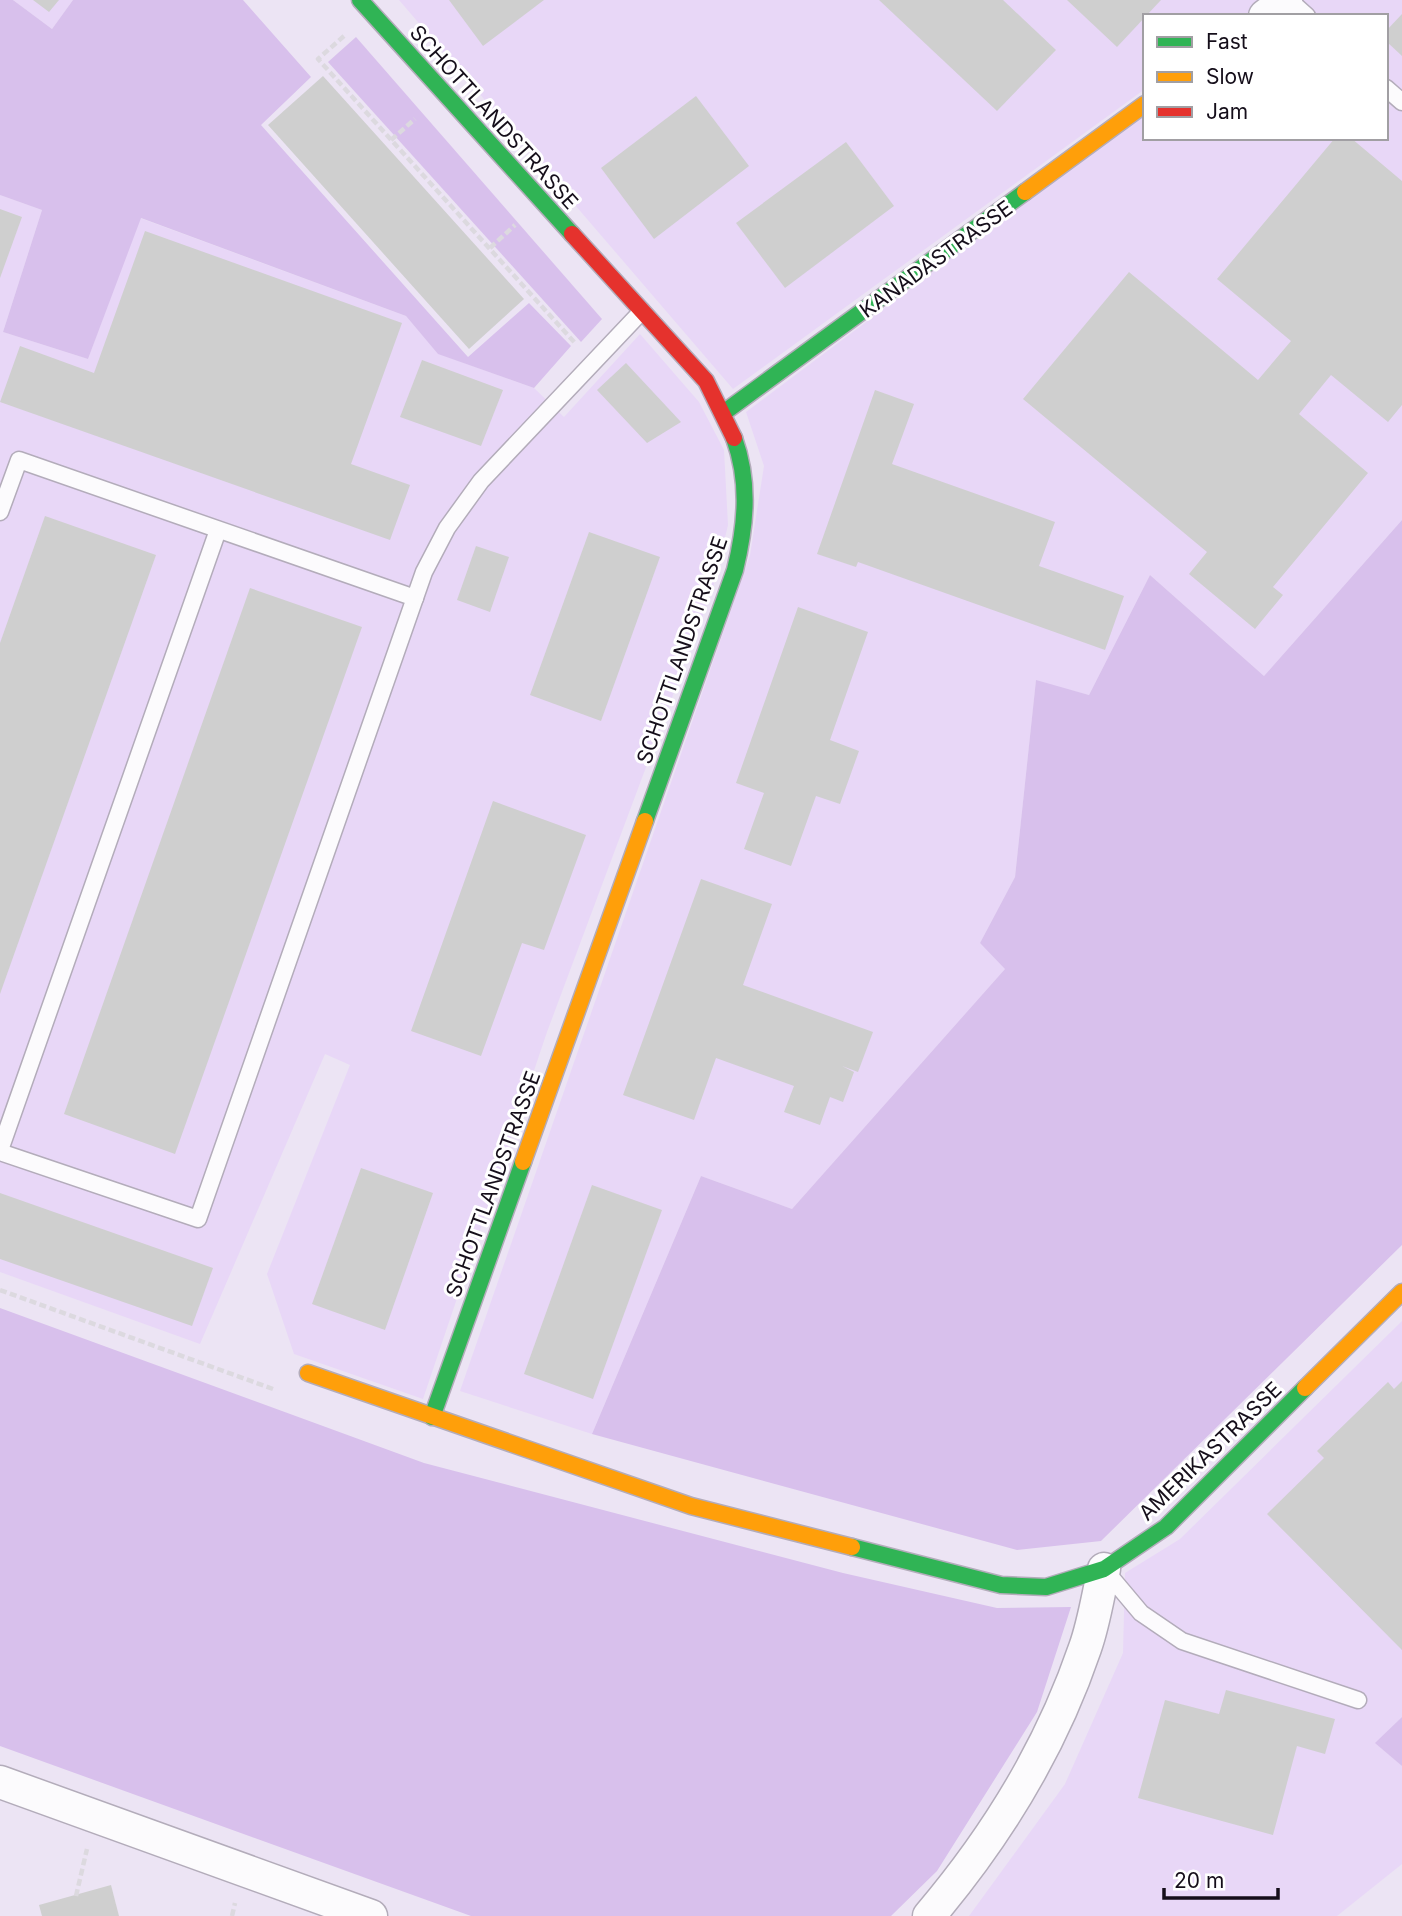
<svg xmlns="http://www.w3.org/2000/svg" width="1402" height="1916" viewBox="0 0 1402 1916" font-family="Inter,sans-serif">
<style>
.built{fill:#e8d7f7}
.green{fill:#d8c0ec}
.building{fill:#cfcfcf}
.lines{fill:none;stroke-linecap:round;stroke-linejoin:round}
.lane-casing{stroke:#b3acba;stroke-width:19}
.street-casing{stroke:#b3acba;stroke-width:35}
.fast-casing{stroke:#b3acba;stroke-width:19}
.slow-casing{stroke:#b3acba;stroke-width:19}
.jam-casing{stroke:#b3acba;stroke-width:19}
.path{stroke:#dcd9df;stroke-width:4.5;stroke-dasharray:7 3.5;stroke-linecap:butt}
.lane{stroke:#fcfbfd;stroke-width:16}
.street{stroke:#fcfbfd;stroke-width:32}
.fast{stroke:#30b455;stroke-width:16}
.slow{stroke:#ff9f0a;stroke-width:16}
.jam{stroke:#e5322d;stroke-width:16}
.labels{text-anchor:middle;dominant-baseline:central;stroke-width:6;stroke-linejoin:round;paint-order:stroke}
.street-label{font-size:21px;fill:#150e1a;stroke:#fff}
</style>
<rect width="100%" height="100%" fill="#ece4f4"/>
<g class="built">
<path d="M13,0h60l-21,29z"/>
<path d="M399,0h867l-21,16h-100v73l-412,300z"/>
<path d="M1298,0h104v520l-138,156 -114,-101 -61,120 -53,-14 -21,196 -35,66 26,25 -214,241 -91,-33 -109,258 -132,-43 290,-836 14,-89 -18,-54 399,-299v25h241v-122h-109z"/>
<path d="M0,195l42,15 -39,122 85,27 52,-141 266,98 33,38 95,34 30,29 76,-83 59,68 25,48 4,75 -15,63 -166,444 -124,367 -129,-45 -27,-80 83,-209 -25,-11 -125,290 -200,-72z"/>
<path d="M1402,1321v396l-26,26 26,23v98l-65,52h-368l96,-132 58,-131 2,-80 55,-34z"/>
</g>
<g class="green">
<path d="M0,0h13l39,29 21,-29h170l68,77 -50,48 207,232 61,-54 42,43 -37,42 -96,-34 -32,-38 -265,-98 -53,141 -85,-27 39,-122 -42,-15z"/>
<path d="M356,37l246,282 -21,23 -253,-280z"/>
<path d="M1402,520v725l-301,296 -84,9 -425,-116 109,-258 91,33 213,-240 -25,-26 35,-66 21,-197 53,15 61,-120 114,101z"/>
<path d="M0,1308l424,155 419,110 154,35 74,-1 -34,105 -100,159 -46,45h-420l-471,-170z"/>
<path d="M1402,1717v49l-27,-23z"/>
</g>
<g class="building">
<path d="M33,0h26l-10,12z"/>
<path d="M449,0h95l-61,46z"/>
<path d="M879,0h124l53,50 -59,61z"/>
<path d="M1067,0h94l-44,47z"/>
<path d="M1402,14v42l-16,-15v-10z"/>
<path d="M323,76l201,223 -55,50 -201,-224z"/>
<path d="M696,96l53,70 -95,73 -53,-71z"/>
<path d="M1335,138h16l51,43v224l-14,17 -57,-47 -32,39 69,59 -95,114 10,8 -28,34 -66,-55 18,-22 -184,-153 106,-127 129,108 33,-39 -74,-62z"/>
<path d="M846,142l48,64 -109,82 -49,-65z"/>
<path d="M0,209l22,8 -22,61z"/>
<path d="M145,231l257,92 -51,141 59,21 -20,55 -390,-138 20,-56 74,27z"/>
<path d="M422,360l81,30 -22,56 -81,-29z"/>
<path d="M626,363l55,59 -34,21 -50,-53z"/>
<path d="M875,390l39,14 -22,60 163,58 -16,44 85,30 -19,54 -247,-88 -2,5 -39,-13z"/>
<path d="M45,516l111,39 -156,439v-351z"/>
<path d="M589,532l71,25 -59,164 -71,-26z"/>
<path d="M476,546l33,11 -19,55 -33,-12z"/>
<path d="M250,588l112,39 -187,527 -111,-40z"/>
<path d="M798,607l70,25 -38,108 29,11 -19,53 -24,-8 -25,70 -47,-17 20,-56 -28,-10z"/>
<path d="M493,801l93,34 -42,115 -22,-7 -41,113 -70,-25z"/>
<path d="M701,879l71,25 -29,81 130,47 -15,40 -16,-6 12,6 -11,30 -13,-5 -10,28 -36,-13 10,-26 -78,-28 -22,62 -71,-25z"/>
<path d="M361,1168l72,25 -48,137 -73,-26z"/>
<path d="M592,1185l70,25 -69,189 -69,-25z"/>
<path d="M0,1193l213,75 -21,58 -192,-67z"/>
<path d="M1402,1381v269l-135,-136 57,-56 -7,-7 71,-69 6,7z"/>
<path d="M1226,1690l109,29 -10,35 -28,-8 -24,89 -135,-37 27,-98 54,14z"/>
<path d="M111,1885l8,31h-77l-3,-11z"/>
</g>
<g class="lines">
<defs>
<g id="lane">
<path d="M1289,0l18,16"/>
<path d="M1386,88l16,14"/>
<path d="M0,512l19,-52 396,138"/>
<path d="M0,1150l218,-620"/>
<path d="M0,1152l198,67 226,-647 23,-44 34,-47 161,-170"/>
<path d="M1104,1569l37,44 41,28 176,59"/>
</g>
<g id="street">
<path d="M1265,16l21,-16"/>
<path d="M0,1782l371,134"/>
<path d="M929,1916c68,-80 122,-168 156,-268 9,-25 13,-53 19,-79"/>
</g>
<g id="fast">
<path d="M360,0l212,234"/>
<path d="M726,411l299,-219"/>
<path d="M645,821l90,-251c11,-45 15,-88 -1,-132"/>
<path d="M432,1417l91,-255"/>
<path d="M852,1547l149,38 45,2 58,-18 62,-42 139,-139"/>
</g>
<g id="slow">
<path d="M1025,192l120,-88"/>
<path d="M523,1162l122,-341"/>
<path d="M308,1373l383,133 161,41"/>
<path d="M1305,1388l97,-96"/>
</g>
<path id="jam" d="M572,234l134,147 28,57"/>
</defs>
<use href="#lane" class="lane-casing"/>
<use href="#street" class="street-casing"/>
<use href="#fast" class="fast-casing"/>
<use href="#slow" class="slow-casing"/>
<use href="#jam" class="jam-casing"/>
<g class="path">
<path d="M344,36l-26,23 257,284"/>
<path d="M391,140l24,-21"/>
<path d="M490,248l25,-23"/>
<path d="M0,1290l273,99"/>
<path d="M76,1896l11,-47"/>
<path d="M232,1916l3,-13"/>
</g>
<use href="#lane" class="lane"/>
<use href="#street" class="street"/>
<use href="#fast" class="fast"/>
<use href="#slow" class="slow"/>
<use href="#jam" class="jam"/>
</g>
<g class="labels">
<g class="street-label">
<text transform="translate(494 117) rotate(48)">SCHOTTLANDSTRASSE</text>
<text transform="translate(936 259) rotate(-36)">KANADASTRASSE</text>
<text transform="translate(682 650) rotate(-71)">SCHOTTLANDSTRASSE</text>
<text transform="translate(493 1184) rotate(-70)">SCHOTTLANDSTRASSE</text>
<text transform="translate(1210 1451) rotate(-44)">AMERIKASTRASSE</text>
</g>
</g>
<rect x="1143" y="14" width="245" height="126" fill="#ffffff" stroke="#a19fa3" stroke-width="2"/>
<rect x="1157" y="37" width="35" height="10" fill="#30b455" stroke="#a19fa3" stroke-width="2"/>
<text x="1206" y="49" font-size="21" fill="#150e1a">Fast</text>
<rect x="1157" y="72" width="35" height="10" fill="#ff9f0a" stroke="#a19fa3" stroke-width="2"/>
<text x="1206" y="84" font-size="21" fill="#150e1a">Slow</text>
<rect x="1157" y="107" width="35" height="10" fill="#e5322d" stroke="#a19fa3" stroke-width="2"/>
<text x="1206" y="119" font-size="21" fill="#150e1a">Jam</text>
<path d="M1164 1888v10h114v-10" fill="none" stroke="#150e1a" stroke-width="3.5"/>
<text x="1174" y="1888" font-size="21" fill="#150e1a" stroke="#ffffff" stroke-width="5" paint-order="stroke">20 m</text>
</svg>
